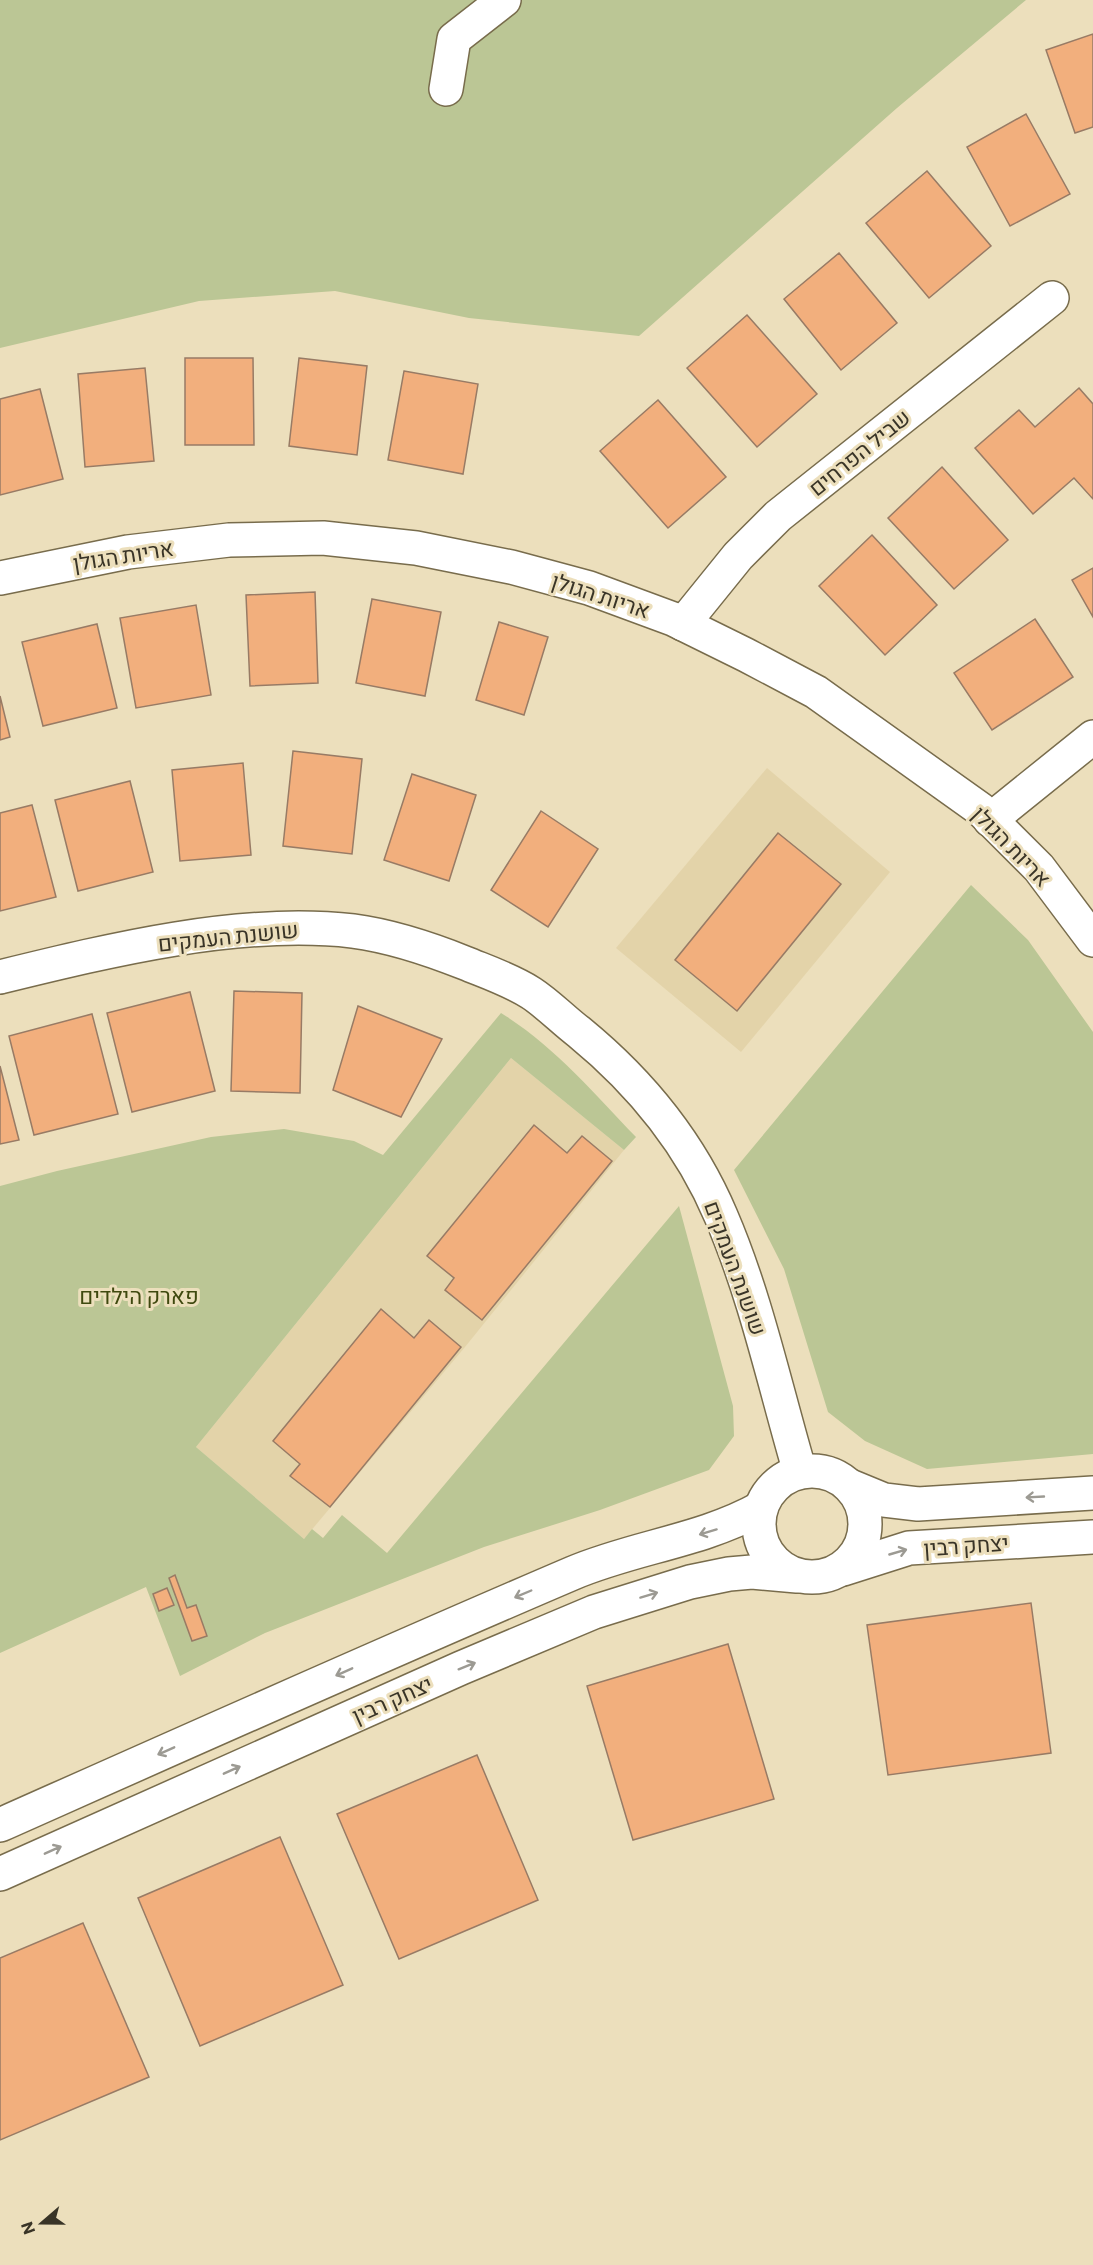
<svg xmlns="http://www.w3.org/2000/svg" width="1093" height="2265" viewBox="0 0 1093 2265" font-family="Commissioner,Heebo,sans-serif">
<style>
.built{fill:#e3d3a9}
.green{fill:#bbc695}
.building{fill:#f2af7d;stroke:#987b65;stroke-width:1.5}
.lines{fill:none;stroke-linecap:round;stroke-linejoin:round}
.minor-casing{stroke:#786c4c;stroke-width:36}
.major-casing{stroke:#786c4c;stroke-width:36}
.minor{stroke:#fff;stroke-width:33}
.major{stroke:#fff;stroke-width:33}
.oneway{stroke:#9c9a93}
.labels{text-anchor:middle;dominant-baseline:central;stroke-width:6;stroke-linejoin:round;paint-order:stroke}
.street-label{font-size:22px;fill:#393427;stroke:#ecdfbc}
.park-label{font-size:22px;fill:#3f490f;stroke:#ecdfbc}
</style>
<rect width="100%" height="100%" fill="#ecdfbc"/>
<g class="built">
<path d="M767,768l123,104 -149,180 -125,-104z"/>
<path d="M511,1058l113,92 -159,197 -161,192 -108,-92z"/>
</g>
<g class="green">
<path d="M0,0h1026l-129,108 -258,228 -170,-18 -134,-27 -136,10 -199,47z"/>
<path d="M971,885l57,55 65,92v422l-166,15 -62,-28 -37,-29 -44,-143 -50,-99z"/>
<path d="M501,1013c52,32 93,80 135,124l-12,13 -113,-92 -315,389 108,92 8,-10 11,9 19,-23 45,38 292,-347 54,200 1,30 -25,34 -109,40 -116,37 -219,86 -85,43 -34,-89 -146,66v-467l57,-15 154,-34 73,-8 70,12 29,14z"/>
</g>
<g class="building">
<path d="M1093,34v93l-18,6 -29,-83z"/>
<path d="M1026,114l44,80 -60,32 -43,-79z"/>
<path d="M927,171l64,75 -62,52 -63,-75z"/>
<path d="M839,253l58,70 -56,47 -57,-71z"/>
<path d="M747,315l70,79 -60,53 -70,-79z"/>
<path d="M185,358h68l1,87h-69z"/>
<path d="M299,358l68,8 -10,89 -68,-9z"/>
<path d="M145,368l9,93 -69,6 -7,-93z"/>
<path d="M404,371l74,13 -15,90 -75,-14z"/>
<path d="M1079,388l14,16v95l-19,-21 -41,36 -58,-66 44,-38 16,17z"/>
<path d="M40,389l23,90 -63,16v-96z"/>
<path d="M658,400l68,77 -58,51 -68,-77z"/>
<path d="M942,467l66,73 -54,49 -66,-71z"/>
<path d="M872,535l65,70 -52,50 -66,-69z"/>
<path d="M1093,568v49l-21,-37z"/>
<path d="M315,592l3,91 -68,3 -4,-91z"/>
<path d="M372,599l69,13 -16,84 -69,-13z"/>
<path d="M196,605l15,90 -75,13 -16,-90z"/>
<path d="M1035,619l38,58 -81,53 -38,-57z"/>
<path d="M499,622l49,15 -24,78 -48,-15z"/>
<path d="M97,624l20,84 -74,18 -21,-84z"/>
<path d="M0,696l10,41 -10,3z"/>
<path d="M293,751l69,8 -10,95 -69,-8z"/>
<path d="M243,763l8,92 -71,6 -8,-91z"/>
<path d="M412,774l64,21 -27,86 -65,-21z"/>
<path d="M130,781l23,91 -75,19 -23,-91z"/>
<path d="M32,805l24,92 -56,14v-98z"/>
<path d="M541,811l57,38 -50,78 -57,-37z"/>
<path d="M778,833l63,51 -104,127 -62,-51z"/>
<path d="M234,991l68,2 -2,100 -69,-2z"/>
<path d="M190,992l25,99 -83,21 -25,-99z"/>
<path d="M358,1006l84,33 -41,78 -68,-27z"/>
<path d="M92,1014l26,100 -84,21 -25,-99z"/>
<path d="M0,1066l19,74 -19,4z"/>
<path d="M534,1125l33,28 15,-17 30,25 -130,159 -37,-30 9,-12 -27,-22z"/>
<path d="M381,1309l33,29 15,-18 32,27 -131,160 -40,-31 10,-12 -27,-23z"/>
<path d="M175,1575l12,33 9,-3 11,31 -15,5 -23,-63z"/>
<path d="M167,1588l7,17 -15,6 -6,-17z"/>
<path d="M1031,1603l20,150 -163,22 -21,-150z"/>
<path d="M728,1644l46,155 -141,41 -46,-154z"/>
<path d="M477,1755l61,145 -139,59 -62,-145z"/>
<path d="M280,1837l63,148 -143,61 -62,-148z"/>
<path d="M83,1923l66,154 -149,63v-182z"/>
</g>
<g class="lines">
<defs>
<g id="minor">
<path d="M446,89l8,-50 50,-39"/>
<path d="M0,578l128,-26 101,-12 94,-2 93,10 95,19 78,21 84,31 73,36 70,37 164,117 59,59 54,72"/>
<path d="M683,624l55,-68 40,-40 274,-218"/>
<path d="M990,820l103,-83"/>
<path d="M0,977c110,-27 240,-59 353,-46 38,5 77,18 112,32 22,9 46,17 66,30 17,11 32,27 48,39 61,50 111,111 142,184 35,81 54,171 79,256"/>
</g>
<g id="major">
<circle cx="812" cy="1524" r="53"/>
<path d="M850,1486l34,14 34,4 175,-11"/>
<path d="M843,1569l66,-21 184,-11"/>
<path d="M0,1825c191,-85 381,-170 573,-252 61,-26 129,-32 188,-65"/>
<path d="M0,1874l461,-206 133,-56 96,-30 39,-8 23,-2 45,4"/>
</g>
</defs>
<use href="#minor" class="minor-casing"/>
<use href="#major" class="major-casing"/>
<use href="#minor" class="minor"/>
<use href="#major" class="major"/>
</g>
<defs><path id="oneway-shaft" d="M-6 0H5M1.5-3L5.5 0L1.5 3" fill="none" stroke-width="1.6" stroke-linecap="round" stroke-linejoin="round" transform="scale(1.5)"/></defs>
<g class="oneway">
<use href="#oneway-shaft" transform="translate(1035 1497) rotate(177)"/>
<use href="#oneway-shaft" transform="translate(708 1532) rotate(163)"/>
<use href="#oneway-shaft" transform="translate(898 1552) rotate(-16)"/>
<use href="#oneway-shaft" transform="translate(523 1594) rotate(157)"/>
<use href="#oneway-shaft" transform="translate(649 1595) rotate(-17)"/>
<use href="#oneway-shaft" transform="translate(467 1666) rotate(-22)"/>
<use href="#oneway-shaft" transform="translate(344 1672) rotate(156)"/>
<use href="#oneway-shaft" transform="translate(166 1751) rotate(156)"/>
<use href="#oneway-shaft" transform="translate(232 1770) rotate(-24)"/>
<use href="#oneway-shaft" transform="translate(53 1850) rotate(-24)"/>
</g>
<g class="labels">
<g class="street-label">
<text transform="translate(859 452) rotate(-39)">שביל הפרחים</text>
<text transform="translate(123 555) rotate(-9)">אריות הגולן</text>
<text transform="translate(601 595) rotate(18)">אריות הגולן</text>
<text transform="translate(1012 846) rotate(46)">אריות הגולן</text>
<text transform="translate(228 936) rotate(-6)">שושנת העמקים</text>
<text transform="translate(736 1268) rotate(70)">שושנת העמקים</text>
<text transform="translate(966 1545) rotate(-4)">יצחק רבין</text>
<text transform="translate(392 1699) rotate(-24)">יצחק רבין</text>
</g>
<g class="park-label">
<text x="139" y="1295">פארק הילדים</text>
</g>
</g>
<g transform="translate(42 2223) rotate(250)" stroke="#ecdfbc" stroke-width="4.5" paint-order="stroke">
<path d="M0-4.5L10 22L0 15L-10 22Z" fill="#393427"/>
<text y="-9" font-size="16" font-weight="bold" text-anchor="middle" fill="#393427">N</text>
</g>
</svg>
